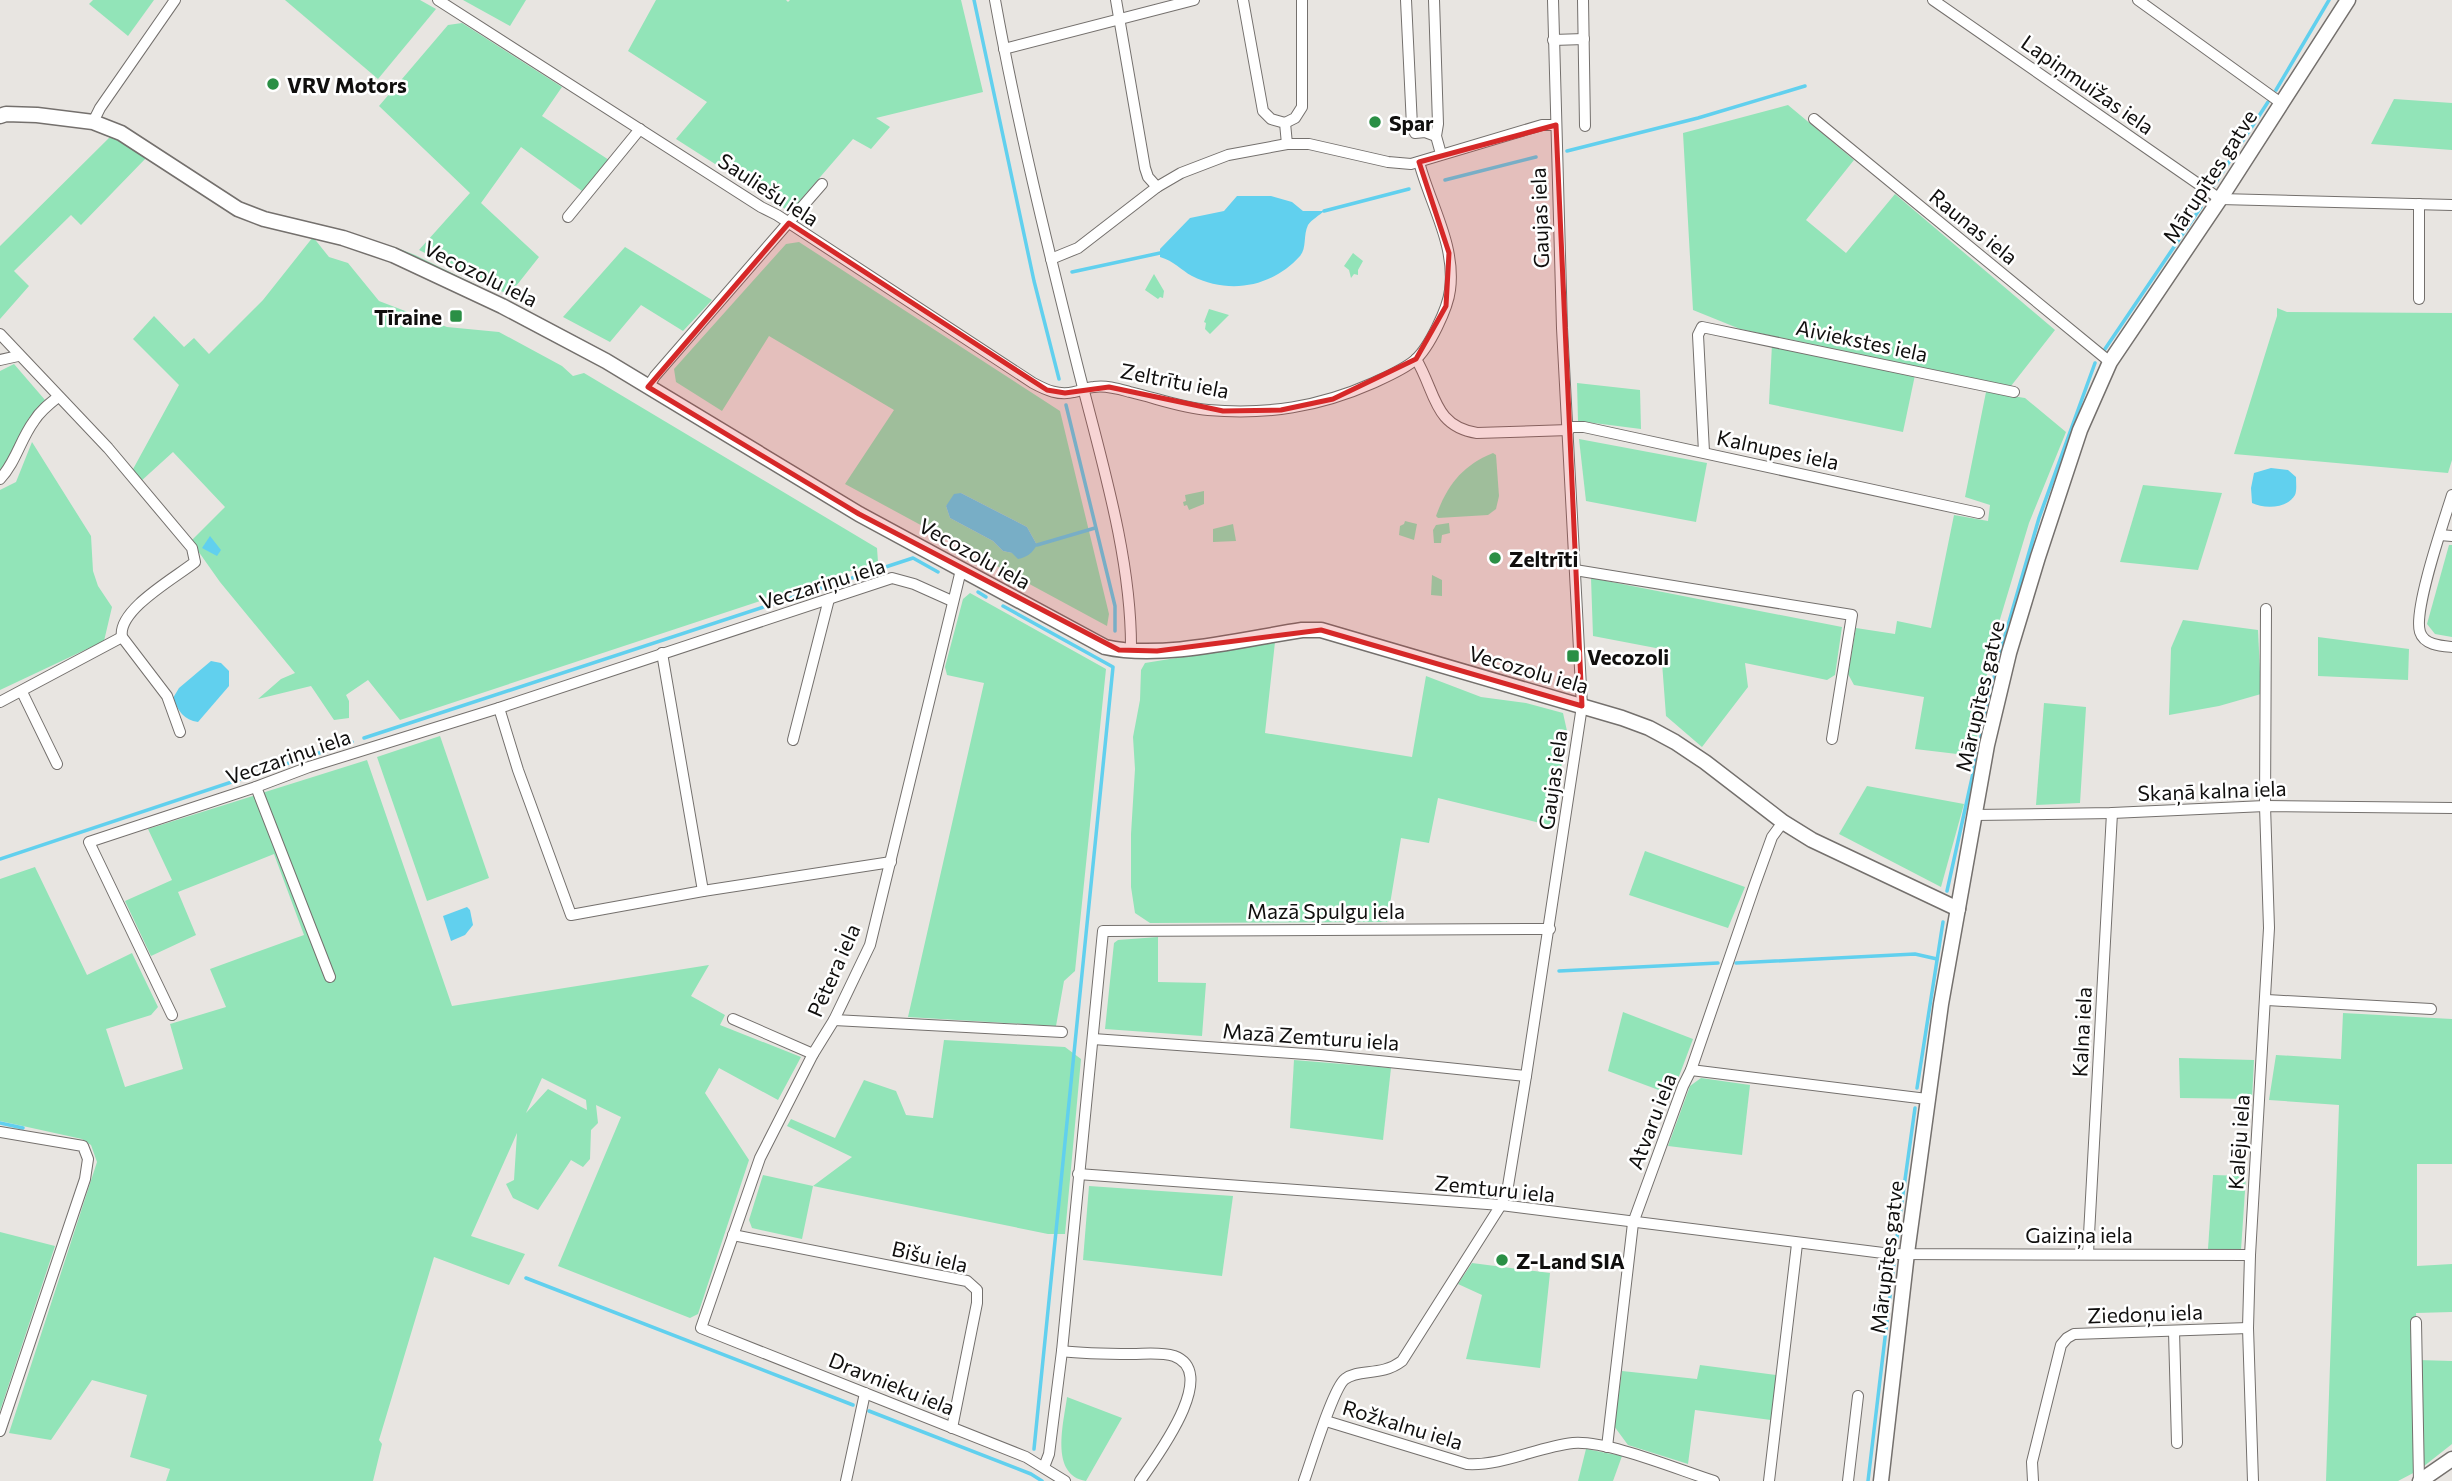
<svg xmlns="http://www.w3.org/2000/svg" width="2452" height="1481" viewBox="0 0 2452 1481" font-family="Commissioner,sans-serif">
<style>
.green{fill:#92e4b8;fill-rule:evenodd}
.water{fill:#61d0ee}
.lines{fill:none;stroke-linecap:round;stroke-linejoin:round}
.stream{stroke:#61d0ee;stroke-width:3.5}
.street-casing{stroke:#74706d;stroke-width:12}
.secondary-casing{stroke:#74706d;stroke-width:17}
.street{stroke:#fff;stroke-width:10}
.secondary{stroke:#fff;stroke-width:14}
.marked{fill:#d62828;fill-opacity:0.2;stroke:#d62828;stroke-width:5;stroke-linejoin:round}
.poi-dot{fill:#2a8f45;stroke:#fff;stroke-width:2.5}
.labels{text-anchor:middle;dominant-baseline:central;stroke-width:5;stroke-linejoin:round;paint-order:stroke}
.poi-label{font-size:21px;font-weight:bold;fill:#100f0e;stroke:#fff;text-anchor:start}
.street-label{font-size:21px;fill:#100f0e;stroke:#fff}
</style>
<rect width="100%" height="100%" fill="#e8e5e1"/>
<g class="green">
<path d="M93,0h61l-26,36 -39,-32z"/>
<path d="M285,0h135l16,9 -58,70z"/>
<path d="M463,0h63l-16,26z"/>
<path d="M656,0h130l2,2 2,-2h171l22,92 -107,26 14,9 -19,22 -18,-10 -63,73 -114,-73 31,-37 -79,-51z"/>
<path d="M462,23l100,64 -20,29 67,44 -27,31 -61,-44 -40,56 58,54 -30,38 -90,-45 51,-57 -91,-87 69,-81z"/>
<path d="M2394,99l58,4v47l-81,-6z"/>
<path d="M1788,105l66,55 -48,60 40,33 49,-59 160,136 -44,56 -271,-57 -47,-19 -10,-177z"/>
<path d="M111,136l35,22 -65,67 -10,-10 -57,56 15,15 -29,33v-73z"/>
<path d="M313,237l16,20 19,6 31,38 68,26 52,5 63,34 11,10 11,-3 293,175 1,14 -478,158 -32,-40 -22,15 3,6v17l-15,2 -23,-34 -53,13 23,-20 14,-6 -75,-91 -29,-41 34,-34 -52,-55 -33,30 -8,-11 47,-86 -46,-46 21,-23 30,31 10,-9 15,16 54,-54z"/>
<path d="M799,242l261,169 49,203 -2,12 -262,-142 49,-74 -125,-74 -47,75 -46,-29 -2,-13 112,-125zM961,493l66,34 10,18 -25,8 -9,-2 -10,-10 -43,-23 -4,-12z"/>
<path d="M392,246l23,9 90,44 -4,1 -109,-51z"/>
<path d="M625,247l87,53 -29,31 -42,-26 -31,37 -47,-25z"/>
<path d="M1353,253l10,8 -5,9v5l-4,-1 -3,4 -2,-8 -5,-4z"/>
<path d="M1154,274l10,17 -1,7 -3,-1 -2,2 -13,-9z"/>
<path d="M2277,308l10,4 165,1v147l-4,13 -214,-19 43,-138z"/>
<path d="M1209,309l20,6 -19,19 -5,-5 1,-6 -2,-1z"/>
<path d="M1772,344l143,31 -12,57 -134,-28z"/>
<path d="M14,364l31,36 -16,18 -26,50 -3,2v-99z"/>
<path d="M1577,383l63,7 1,39 -63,-8z"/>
<path d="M1986,392l39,6 41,34 -37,91 -38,126 -17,107 -59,-7 9,-52 -70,-12 -6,-11 8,-46 39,6 2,-13 34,7 23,-113 34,6 2,-16 -25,-8z"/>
<path d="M1579,439l128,24 -11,59 -110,-21z"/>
<path d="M32,442l59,94 2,35 5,15 14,21 -8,34 -104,49v-200l16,-8z"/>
<path d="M1493,453l3,2 3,41 -3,13 -8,6 -50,3 -2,-2c11,-31 27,-51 57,-63z"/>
<path d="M2143,485l79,8 -24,77 -78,-8z"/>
<path d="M1204,491v13l-15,6 -2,-5 -3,1 -1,-4 3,-1 -1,-6z"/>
<path d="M1405,521l12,3 -3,16 -15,-5 1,-9 4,-2z"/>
<path d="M1449,523l1,10 -8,2 -1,8h-7l-1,-13 3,-5z"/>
<path d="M1233,524l3,17 -23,1v-13z"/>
<path d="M2449,545h3v92l-17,-3 -8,-10z"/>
<path d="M1432,575l10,5v16l-11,-1z"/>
<path d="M1591,578l251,49 -7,48 -8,5 -82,-17 3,24 -46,60 -36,-31 -5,-67 -68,-13z"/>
<path d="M970,593l136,76 -31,302 -11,10 -8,45 -148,-9 76,-334 -37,-8 -2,-8 18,-68z"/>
<path d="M2183,620l75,10 3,64 -42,12 -50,9 2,-67z"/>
<path d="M2318,637l91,12 -1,31 -90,-4z"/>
<path d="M1275,642l-10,91 147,24 14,-81 55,21 45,6 37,10 4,18 -15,95 -114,-28 -9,45 -28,-5 -14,84 -237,1 -15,-10 -4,-26v-53l4,-65 -2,-32 7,-37 1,-30 4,-7z"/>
<path d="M2044,703l42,4 -6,96 -44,2z"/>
<path d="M440,736l49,142 -62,23 -50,-144z"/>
<path d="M367,760l85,246 257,-41 -18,31 34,19 -5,10 81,32 -23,43 -59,-32 -14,25 44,67 -51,154 -8,4 -132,-52 63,-149 -25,-12 2,18 -7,7 -1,29 -7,8 -12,-7 -33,50 -25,-12 -7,-14 8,-4 3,-47 -46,103 54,18 -16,31 -75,-28 -55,183 3,4 -9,37h-207l4,-12 -40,-12 17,-62 -55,-15 -41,60 -42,-7 88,-271 -6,-17 -9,-6 -82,-18v-242l35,-12 52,108 45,-22 26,54 -7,8 -45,14 19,58 58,-18 -13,-45 56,-17 -16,-38 94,-34 -30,-81 -96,38 18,43 -45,21 -26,-55 47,-21 -24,-51zM542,1078l44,22 1,10 -39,-21 -22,24z"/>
<path d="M1867,786l97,18 -23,83 -102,-53z"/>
<path d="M1645,851l100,36 -17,41 -99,-33z"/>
<path d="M1158,937v45l48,1 -4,53 -97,-7 9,-86 4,-3z"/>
<path d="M1623,1012l70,27 -21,56 -64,-24z"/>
<path d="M2343,1013l109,6v145h-35v102l35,-2v48l-36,1 2,47 34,1v83l-33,26 -21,11h-72l13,-376 -70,-5 7,-45 65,4z"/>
<path d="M944,1040l121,7 16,12 -16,175h-17l-235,-48 -11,53 -50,-11 -3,-8 14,-45 50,11 39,-29 -65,-31 4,-7 44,19 29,-58 32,11 10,24 27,3z"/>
<path d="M2179,1058l75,2 -2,39 -72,-1z"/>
<path d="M1294,1060l97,8 -8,72 -93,-12z"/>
<path d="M1701,1078l49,7 -8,70 -74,-9 22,-60z"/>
<path d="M2213,1175l33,1 -5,74 -33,-1z"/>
<path d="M1089,1186l144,10 -11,80 -139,-16z"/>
<path d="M0,1232l55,14 -55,165z"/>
<path d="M1472,1263l78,10 -10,95 -74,-9 16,-64 -24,-11z"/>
<path d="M1700,1365l76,10 -5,45 -76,-10 -7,54 -60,-19 -14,-19 8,-55 75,8z"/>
<path d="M1067,1397l55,21 -36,63c-37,-6 -22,-59 -19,-84z"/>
<path d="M1586,1449l36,7 -9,25h-35z"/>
</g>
<g class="water">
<path d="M1237,196h34l21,6 11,9h21c-4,4 -13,9 -16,14 -5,10 -1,23 -8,31 -28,31 -70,39 -108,20 -11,-6 -18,-15 -32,-19v-8l30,-31 34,-7z"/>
<path d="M2271,468l17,2 8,7c0,6 1,13 -1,18 -8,14 -31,14 -43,8l-1,-15 3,-15z"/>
<path d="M961,493l66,34 10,18c-5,8 -9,12 -19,14l-6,-6 -9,-2 -10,-10 -43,-23 -4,-12 8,-12z"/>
<path d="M210,536l11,14 -4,6 -15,-8z"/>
<path d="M211,661l10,2 8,8v15l-31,36c-14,-2 -20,-11 -25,-24l6,-10z"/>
<path d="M467,907l3,3 3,15 -8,10 -14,6 -8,-25z"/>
</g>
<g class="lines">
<g class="stream">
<path d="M974,0l60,281 25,98"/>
<path d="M2276,90l53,-90"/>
<path d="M1567,151l131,-33 107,-32"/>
<path d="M1445,180l91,-23"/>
<path d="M2214,185l54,-83"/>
<path d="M1324,211l85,-22"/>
<path d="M1072,272l88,-19"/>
<path d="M2105,349l96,-142"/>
<path d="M1066,405l49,201v25"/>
<path d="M1037,545l58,-17"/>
<path d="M978,592l8,5"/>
<path d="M1003,606l110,61 -79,782"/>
<path d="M364,738l549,-180 25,14"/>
<path d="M0,859l352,-117"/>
<path d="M1947,891l51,-231 41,-142 56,-155"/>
<path d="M1736,963l179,-9 22,5"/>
<path d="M1559,971l159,-8"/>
<path d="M1917,1088l26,-166"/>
<path d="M0,1123l23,5"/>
<path d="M1896,1244l19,-136"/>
<path d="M526,1278l327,127"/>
<path d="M869,1411l162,63 11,7"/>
<path d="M1868,1481l26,-219"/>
</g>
<defs>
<g id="street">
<path d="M438,0l323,207 16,8 256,168c13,7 26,13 41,9 7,-1 13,-5 20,-5 12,-2 25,2 36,5 26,6 52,16 78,18 59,5 111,-3 165,-27 13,-6 30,-13 42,-23 14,-12 33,-52 35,-70 6,-45 -20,-86 -31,-128"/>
<path d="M995,0c22,122 52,244 82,364 23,92 55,193 54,287"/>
<path d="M1116,0l29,168 3,9 9,10"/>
<path d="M1243,0l20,111 8,8 14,4 2,21"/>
<path d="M1406,0l6,126 3,7 10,-1 11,4"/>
<path d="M1434,0l4,124 -2,12 5,18"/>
<path d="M1583,0l2,126"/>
<path d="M1933,0l287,199 232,6"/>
<path d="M2138,0l143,103"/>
<path d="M1553,40l31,-1"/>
<path d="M1004,49l190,-49"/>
<path d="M1814,119l296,243"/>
<path d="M93,122l7,-14 75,-108"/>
<path d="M1285,123l10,-5 7,-11v-107"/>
<path d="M2419,204v95"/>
<path d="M568,217l72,-88"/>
<path d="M1051,259l27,-11 79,-61 24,-14 47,-18 59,-11h22l79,18 23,2 131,-39h14"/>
<path d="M0,334l108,114 84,100 3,14c-20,16 -78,48 -73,75l45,59 13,36"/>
<path d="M1416,359c20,33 17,67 61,74l92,-3"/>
<path d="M0,360l18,-4"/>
<path d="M648,387l7,-11 167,-192"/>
<path d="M1569,427h15l395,86"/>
<path d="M1704,452l-6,-117 4,-8 312,65"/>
<path d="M0,479c16,-17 20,-39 34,-58 6,-10 15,-17 24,-24"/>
<path d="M2452,495c-8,26 -39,115 -32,137 4,13 21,14 32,15"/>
<path d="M2440,535l12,1"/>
<path d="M961,570l-91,375 -36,75 -21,34 -53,104 -59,170 325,129 39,24"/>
<path d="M1575,570l277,45 -20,124"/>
<path d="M662,653l41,238"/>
<path d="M22,692l35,72"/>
<path d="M0,702l122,-65"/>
<path d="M499,708l19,62 53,145 132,-24 188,-29"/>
<path d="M793,740l36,-141"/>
<path d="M256,787l74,190"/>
<path d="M1974,815l138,-2 153,-7 187,2"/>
<path d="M2267,1000l164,9"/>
<path d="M172,1015l-83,-173 167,-55 53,-20 190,-59 393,-130 22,6 38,17"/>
<path d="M733,1019l80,35"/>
<path d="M834,1020l228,12"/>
<path d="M1093,1039l227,16 206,21"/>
<path d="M1691,1070l236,29"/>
<path d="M0,1132l83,14 5,13 -3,20 -85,252"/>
<path d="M1078,1174l423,31 390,49 359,1"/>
<path d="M733,1235l234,46 10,9v13l-25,125"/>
<path d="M2088,1253l24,-440"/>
<path d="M2416,1322l3,159"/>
<path d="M2174,1331l3,112"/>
<path d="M1062,1351c23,3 46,3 70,3 13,0 29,-2 42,2 47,17 -20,104 -34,125"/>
<path d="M1326,1421l141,43c36,2 70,-17 106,-21 34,-3 106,27 141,38"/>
<path d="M1607,1447l26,-224 50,-137 8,-16 64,-186 17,-47 11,-15"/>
<path d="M1044,1467l5,-13 13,-103 41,-420 447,-2"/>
<path d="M846,1481l19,-88"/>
<path d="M1304,1481c7,-19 29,-93 41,-102 14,-11 36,-2 57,-18l99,-156 7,-19 18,-110 56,-370 -20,-378 -9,-328"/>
<path d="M1769,1481l28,-237"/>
<path d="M1848,1481l10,-85"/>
<path d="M2033,1481l-1,-19 29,-117 6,-7 7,-4 174,-6"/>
<path d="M2253,1481l-5,-153 2,-73 19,-327 -4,-122 1,-197"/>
</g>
<g id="secondary">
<path d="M0,116l6,-2 31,1 56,7 28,11 117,76 26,10 79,19 50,17 109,51 104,55 253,153 246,133c57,13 138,-8 197,-17h19l301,88 27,10 26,14 30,20 78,60 29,18 146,69"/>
<path d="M1881,1481l26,-228 34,-249 46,-259 22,-92 29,-96 42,-127 30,-68 110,-163 128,-199"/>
<path d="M2420,1481l32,-22"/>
</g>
</defs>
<use href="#street" class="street-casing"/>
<use href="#secondary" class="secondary-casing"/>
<use href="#street" class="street"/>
<use href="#secondary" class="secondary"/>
</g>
<path class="marked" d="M1556,125l26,581 -261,-76 -164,21 -38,-1 -260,-136 -211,-127 141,-164 258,167 18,3 44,-6 114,24 58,-1 52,-11 83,-40 30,-53 3,-53 -30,-91z"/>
<g class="poi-dot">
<circle cx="273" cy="84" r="7"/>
<circle cx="1375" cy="122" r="7"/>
<rect x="449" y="309" width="14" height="14" rx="3.5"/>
<circle cx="1495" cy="558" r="7"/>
<rect x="1566" y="649" width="14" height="14" rx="3.5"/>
<circle cx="1502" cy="1260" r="7"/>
</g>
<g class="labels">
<g class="poi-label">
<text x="287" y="84">VRV Motors</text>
<text x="1389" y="122">Spar</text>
<text x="442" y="316" text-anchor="end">Tīraine</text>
<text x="1509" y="558">Zeltrīti</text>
<text x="1587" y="656">Vecozoli</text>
<text x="1516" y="1260">Z-Land SIA</text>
</g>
<g class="street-label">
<text transform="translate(2088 84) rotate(35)">Lapiņmuižas iela</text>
<text transform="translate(2209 176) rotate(-57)">Mārupītes gatve</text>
<text transform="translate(769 189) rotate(33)">Sauliešu iela</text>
<text transform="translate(1539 218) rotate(-92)">Gaujas iela</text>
<text transform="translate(1974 226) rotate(39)">Raunas iela</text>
<text transform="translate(481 273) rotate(26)">Vecozolu iela</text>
<text transform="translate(1862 340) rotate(12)">Aiviekstes iela</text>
<text transform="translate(1175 380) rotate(11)">Zeltrītu iela</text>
<text transform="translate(1778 449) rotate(12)">Kalnupes iela</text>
<text transform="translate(975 553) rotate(29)">Vecozolu iela</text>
<text transform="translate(822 583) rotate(-17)">Veczariņu iela</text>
<text transform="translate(1529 669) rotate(16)">Vecozolu iela</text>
<text transform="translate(1979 696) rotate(-77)">Mārupītes gatve</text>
<text transform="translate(288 756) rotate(-19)">Veczariņu iela</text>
<text transform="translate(1552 780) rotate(-82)">Gaujas iela</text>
<text transform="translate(2212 790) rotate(-2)">Skaņā kalna iela</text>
<text x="1326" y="910">Mazā Spulgu iela</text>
<text transform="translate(833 970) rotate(-66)">Pētera iela</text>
<text transform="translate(2081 1032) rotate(-87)">Kalna iela</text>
<text transform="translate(1311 1036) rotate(4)">Mazā Zemturu iela</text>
<text transform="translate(1651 1121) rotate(-69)">Atvaru iela</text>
<text transform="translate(2238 1142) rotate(-86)">Kalēju iela</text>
<text transform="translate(1495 1188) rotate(6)">Zemturu iela</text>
<text x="2079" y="1234">Gaiziņa iela</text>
<text transform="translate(930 1256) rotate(13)">Bišu iela</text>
<text transform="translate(1886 1257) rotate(-83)">Mārupītes gatve</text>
<text transform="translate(2145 1313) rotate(-2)">Ziedoņu iela</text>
<text transform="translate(892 1383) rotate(22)">Dravnieku iela</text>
<text transform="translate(1403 1424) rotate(17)">Rožkalnu iela</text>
</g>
</g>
</svg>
